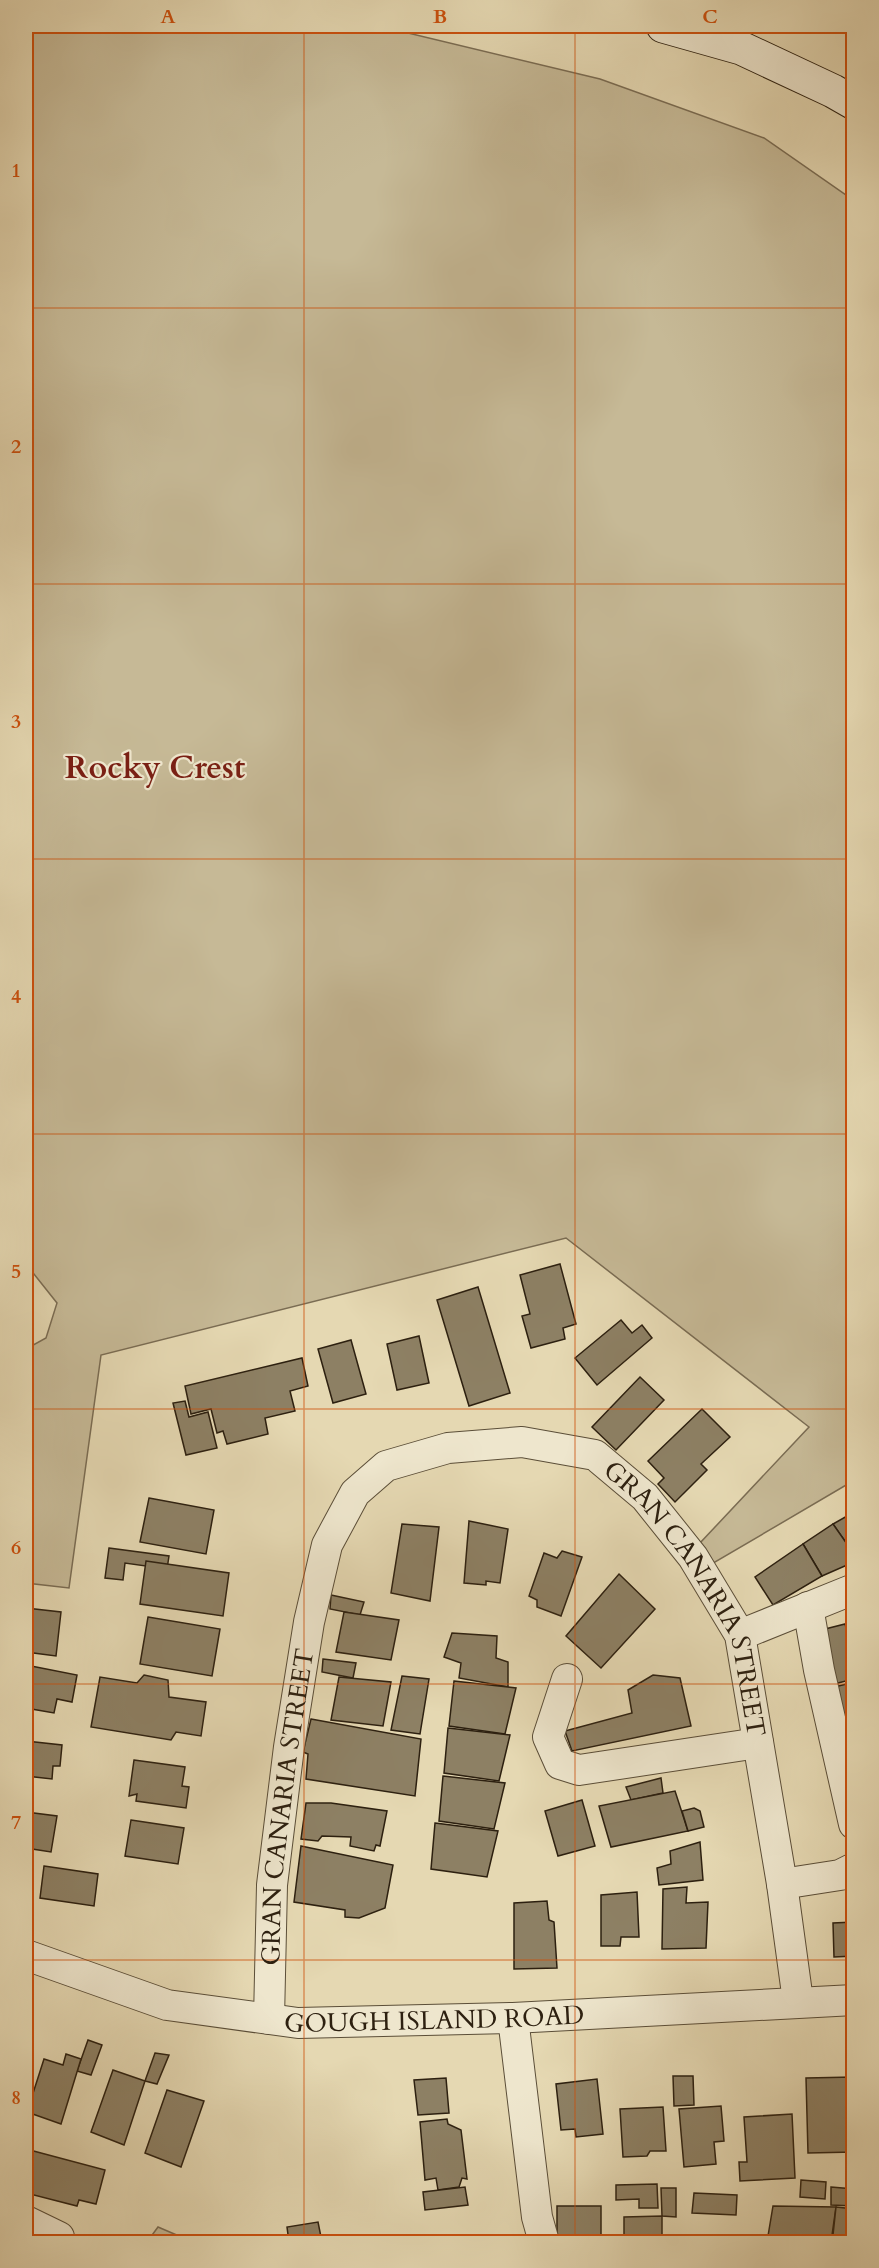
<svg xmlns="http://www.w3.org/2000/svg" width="879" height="2268" viewBox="0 0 879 2268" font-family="Cardo,serif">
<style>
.green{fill:#c6b996;stroke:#7a6c53;stroke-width:1.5}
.building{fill:#8d8064;stroke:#2d2010;stroke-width:1.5}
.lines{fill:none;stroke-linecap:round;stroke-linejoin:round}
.street-casing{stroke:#5b4e38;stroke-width:32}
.secondary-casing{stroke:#2d2010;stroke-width:35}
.street{stroke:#eee6cd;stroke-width:30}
.secondary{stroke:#eee6cd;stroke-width:33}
.grid{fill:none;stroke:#cc500d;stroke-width:1.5;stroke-opacity:0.55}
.labels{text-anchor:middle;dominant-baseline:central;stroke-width:4.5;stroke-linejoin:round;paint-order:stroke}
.street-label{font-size:26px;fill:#2d2010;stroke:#eee6cd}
.district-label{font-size:32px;font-weight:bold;fill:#7a1f14;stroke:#eee6cd}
.neatline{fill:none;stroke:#cc500d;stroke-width:2}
.grid-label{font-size:20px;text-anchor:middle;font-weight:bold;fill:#cc500d}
</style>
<rect width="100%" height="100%" fill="#e5d8b2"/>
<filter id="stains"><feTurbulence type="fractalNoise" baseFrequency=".00333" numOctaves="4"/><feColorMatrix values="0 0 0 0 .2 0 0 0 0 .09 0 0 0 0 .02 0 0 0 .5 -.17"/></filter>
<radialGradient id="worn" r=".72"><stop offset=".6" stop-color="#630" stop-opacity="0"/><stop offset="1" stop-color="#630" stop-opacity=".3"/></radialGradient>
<g class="green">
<path d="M26,26h353l221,53 164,59 89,62v1281l-143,84 -10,-22 109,-116 -243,-189 -465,117 -32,233 -43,-5v-234l20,-11 11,-35 -31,-39z"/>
<path d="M158,2227l35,15h-46z"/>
</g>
<g class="building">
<path d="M560,1264l16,60 -13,4 2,11 -34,9 -9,-32 8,-2 -10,-39z"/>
<path d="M478,1287l32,106 -41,13 -32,-106z"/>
<path d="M621,1320l11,13 10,-8 10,13 -55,47 -22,-27z"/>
<path d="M419,1336l10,47 -32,7 -10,-46z"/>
<path d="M351,1340l15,54 -33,9 -15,-54z"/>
<path d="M302,1358l6,28 -18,5 5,20 -30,7 3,16 -41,10 -4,-13 -6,2 -6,-24 -20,5 -6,-28z"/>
<path d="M640,1377l24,23 -48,50 -24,-23z"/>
<path d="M185,1401l4,16 19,-5 9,36 -31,7 -13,-52z"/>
<path d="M702,1409l28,28 -29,27 6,6 -32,32 -17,-18 6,-6 -16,-17z"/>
<path d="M149,1498l65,12 -8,44 -66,-12z"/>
<path d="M854,1512v42l-21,-30z"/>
<path d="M469,1521l39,8 -8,54 -14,-2v4l-22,-2z"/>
<path d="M402,1524l37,3 -9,74 -39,-8z"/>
<path d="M833,1524l21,30v8l-32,14 -19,-32z"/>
<path d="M803,1544l19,32 -49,29 -18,-28z"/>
<path d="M109,1548l60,8 -2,13 -42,-6 -2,17 -18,-2z"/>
<path d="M562,1551l20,6 -21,59 -24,-9v-7l-8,-4 15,-43 13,5z"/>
<path d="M146,1561l83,12 -6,43 -83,-12z"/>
<path d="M619,1574l36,35 -54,59 -35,-32z"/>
<path d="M331,1595l33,7 -4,13 -30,-6z"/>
<path d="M26,1608l35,4 -5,44 -30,-4z"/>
<path d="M344,1612l55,8 -8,40 -55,-8z"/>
<path d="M148,1617l72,12 -8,47 -72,-12z"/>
<path d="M845,1624l9,33v22l-24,6 -13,-54z"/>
<path d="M452,1633l45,3 -1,22 12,4v25l-49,-9 2,-15 -17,-6z"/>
<path d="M323,1659l33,4 -3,15 -31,-6z"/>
<path d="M26,1665l51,10 -5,27 -15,-3 -3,14 -28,-5z"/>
<path d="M144,1675l24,5 1,17 37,5 -5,34 -25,-4 -5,8 -80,-13 9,-50 37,6z"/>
<path d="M653,1675l27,3 11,48 -119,25 -7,-20 67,-18 -4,-23z"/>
<path d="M402,1676l27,3 -9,55 -29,-4z"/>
<path d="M339,1677l52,5 -8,44 -52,-6z"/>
<path d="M454,1681l62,7 -11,46 -56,-8z"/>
<path d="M854,1682v44l-15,4 -12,-41z"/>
<path d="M311,1719l110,20 -6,57 -109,-17 2,-25 -5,-2z"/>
<path d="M448,1728l62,7 -11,46 -55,-8z"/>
<path d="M854,1731v37l-14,-34z"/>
<path d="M26,1741l36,4 -2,21h-7l-1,13 -26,-3z"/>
<path d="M134,1760l51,7 -3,19 7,1 -3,21 -50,-7 1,-7 -8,2z"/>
<path d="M443,1776l62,7 -11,46 -55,-8z"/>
<path d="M661,1778l2,15 -32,7 -5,-13z"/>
<path d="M675,1791l13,40 -77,16 -12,-41z"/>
<path d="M582,1800l13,46 -37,10 -13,-45z"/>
<path d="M306,1803h25l56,8 -7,35 -4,-1 -2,6 -24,-5 1,-9 -29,-1 -4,5 -17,-2z"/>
<path d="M694,1808l6,3 4,16 -16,4 -6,-20z"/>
<path d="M26,1812l31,4 -6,36 -25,-4z"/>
<path d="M131,1820l53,8 -6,36 -53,-8z"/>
<path d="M435,1823l63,8 -11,46 -56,-8z"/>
<path d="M700,1842l3,38 -44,5 -2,-17 14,-4 -1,-13z"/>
<path d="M301,1846l92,19 -8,43 -26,10 -14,-1v-7l-51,-8z"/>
<path d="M44,1866l54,8 -4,32 -54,-8z"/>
<path d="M687,1887l-1,16 22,-1 -2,46 -44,1 1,-60z"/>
<path d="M637,1892l2,45h-18l-1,9h-19v-51z"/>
<path d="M547,1901l2,19 5,2 3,46 -43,1v-66z"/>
<path d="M854,1922v34l-20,1 -1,-34z"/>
<path d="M88,2040l14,5 -11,30 -14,-4z"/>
<path d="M155,2053l14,2 -12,29 -12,-3z"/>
<path d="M66,2054l15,5 -20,65 -34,-12 17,-53 19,6z"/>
<path d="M113,2070l32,11 -21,64 -33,-13z"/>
<path d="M673,2076h20l1,29 -20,1z"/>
<path d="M854,2077v75l-46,1 -2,-75z"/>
<path d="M446,2078l3,35 -31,2 -4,-35z"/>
<path d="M597,2079l6,55 -27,3 -1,-8 -14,1 -5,-46z"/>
<path d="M167,2090l37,11 -23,66 -36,-14z"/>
<path d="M721,2106l3,35 -10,1 2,22 -32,3 -5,-58z"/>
<path d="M663,2107l3,44h-16l-3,5 -24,1 -3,-48z"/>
<path d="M792,2114l3,64 -55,3 -1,-19h8l-3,-45z"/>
<path d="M447,2119l1,5 13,6 6,49 -5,-1 -3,9 -21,3 -2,-12 -11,2 -5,-58z"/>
<path d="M26,2149l79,21 -9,34 -17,-4 -2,6 -51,-13z"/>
<path d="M801,2180l25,2 -1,17 -25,-2z"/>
<path d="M657,2184l1,24h-19v-9l-23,1v-15z"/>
<path d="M465,2187l3,18 -43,5 -2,-18z"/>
<path d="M831,2187l23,2v17l-23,-1z"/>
<path d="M661,2188h15v29l-14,-1z"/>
<path d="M694,2193l43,2 -1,20 -44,-2z"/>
<path d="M557,2206h44v31h11v5h-55z"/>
<path d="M773,2206l63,1 -5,35h-64z"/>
<path d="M836,2207l18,2v28l-21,-2z"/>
<path d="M662,2216v26h-38v-25z"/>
<path d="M318,2222l4,20h-33l-2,-15z"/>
<path d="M742,2241v1h-48z"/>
</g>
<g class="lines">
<defs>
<g id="street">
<path d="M808,1607l11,63 35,154"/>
<path d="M740,1635l114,-46"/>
<path d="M567,1679l-19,58 12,27 19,6 179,-27"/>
<path d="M782,1884l58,-9 14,-7"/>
<path id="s1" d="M26,1955l141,50 131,18 215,-5 341,-18"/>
<path d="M513,2018l24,199 7,25"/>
<path id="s2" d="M269,2019l3,-134 17,-138 20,-125 18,-77 28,-52 31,-27 62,-18 74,-6 73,13 50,42 48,60 47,78 42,249 16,117"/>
<path d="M26,2221l33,16"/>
</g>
<path id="secondary" d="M663,26l78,22 92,43 21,12"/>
</defs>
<use href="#street" class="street-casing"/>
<use href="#secondary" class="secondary-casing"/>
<use href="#street" class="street"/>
<use href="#secondary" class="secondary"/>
</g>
<path class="grid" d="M304,26v2216M575,26v2216M26,308h828M26,584h828M26,859h828M26,1134h828M26,1409h828M26,1684h828M26,1960h828"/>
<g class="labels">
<g class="street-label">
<text stroke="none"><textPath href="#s2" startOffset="968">GRAN CANARIA STREET</textPath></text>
<text stroke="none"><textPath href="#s2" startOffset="213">GRAN CANARIA STREET</textPath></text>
<text stroke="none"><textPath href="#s1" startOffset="418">GOUGH ISLAND ROAD</textPath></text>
</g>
<g class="district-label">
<text x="155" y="768">Rocky Crest</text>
</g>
</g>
<rect width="879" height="2268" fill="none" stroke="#e5d8b2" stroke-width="66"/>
<rect x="33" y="33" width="813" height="2202" class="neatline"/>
<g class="grid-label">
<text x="168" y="23">A</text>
<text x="440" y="23">B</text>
<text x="710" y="23">C</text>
<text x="16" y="177">1</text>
<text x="16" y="453">2</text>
<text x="16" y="728">3</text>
<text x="16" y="1003">4</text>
<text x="16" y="1278">5</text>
<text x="16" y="1554">6</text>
<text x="16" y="1829">7</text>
<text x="16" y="2104">8</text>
</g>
<rect width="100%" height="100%" filter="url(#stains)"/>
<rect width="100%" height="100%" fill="url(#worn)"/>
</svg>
